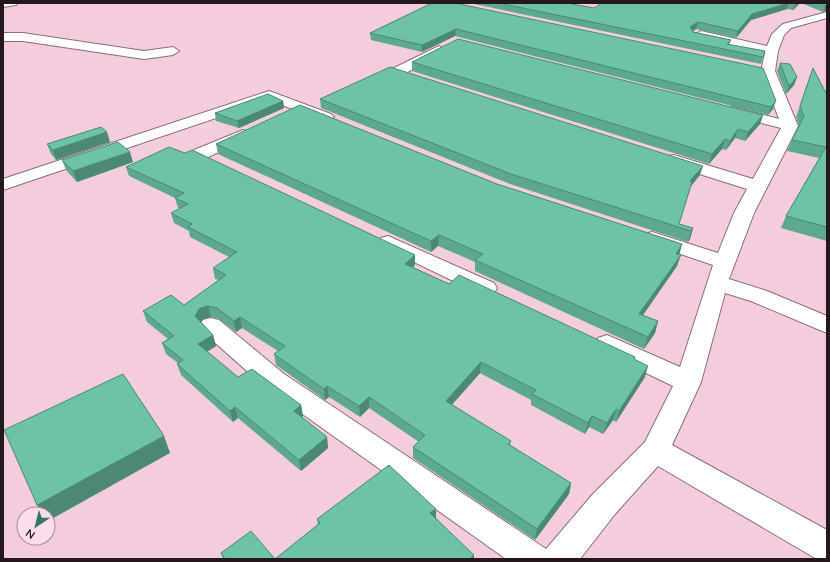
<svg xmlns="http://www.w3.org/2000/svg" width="830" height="562" viewBox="0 0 830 562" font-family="Mulish,sans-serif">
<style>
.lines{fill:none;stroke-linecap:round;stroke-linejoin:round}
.minor-casing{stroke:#8e6b7d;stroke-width:2}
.minor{fill:#fff;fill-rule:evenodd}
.wall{fill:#5ea98d}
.shaded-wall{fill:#4c8973}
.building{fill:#6dc4a4;stroke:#4c8973}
</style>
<rect width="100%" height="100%" fill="#f4cce0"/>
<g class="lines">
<defs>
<g id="minor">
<path d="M3,3h14l-1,2 -13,2z"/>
<path d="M827,12v6l-36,10 -7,7 -6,16 -3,20 23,55 -44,87 -25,66 38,12 60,25v17l-76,-32 -26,-8 -24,89 -29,63 155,85v29l-12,-1 -157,-92 -43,48 -35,45h-74l-240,-171 -63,-56 -4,-6 4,-6 8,-2 8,2 65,54 262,175 47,-55 52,-52 28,-56 -75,-36 -3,-6 3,-6 9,-3 73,32 33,-102 -68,-23 -3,-4 3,-4 7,-2 66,21 16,-40 13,-24 -79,-25 -3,-4 3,-4 6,-1 79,24 28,-51 -53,-13 -3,-3 3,-3 5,-2 46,12 -18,-48 4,-18 -68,-15 -2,-3 6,-4 66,15 5,-12 11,-10z"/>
<path d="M3,33h20l121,18 29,-4 6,4 -6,4 -29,4 -121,-18h-20z"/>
<path d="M439,46l6,4 -2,3 -41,22h-10l-2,-3 2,-3z"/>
<path d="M269,91l62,23 3,3 -3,3h-10l-52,-20 -266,90v-11z"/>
<path d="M243,130l6,2 2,3 -2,3 -43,20 -6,1 -6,-1 -2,-4 2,-4z"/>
<path d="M388,236l106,47 3,5 -3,5 -8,2 -8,-2 -97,-47 -3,-4 3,-4z"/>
</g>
</defs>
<use href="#minor" class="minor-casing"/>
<use href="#minor" class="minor"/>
</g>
<g class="wall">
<path d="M432,3l331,65 10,41 -5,6 -313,-79 -33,16 -51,-12 -1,-7z"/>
<path d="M469,3h98l27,5 206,-5 -7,7 -6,-1 -36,11 -15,18 -40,-9 -3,2v1l38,8 -2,5 34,12 -2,7z"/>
<path d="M801,3h26l-4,9z"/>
<path d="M412,62l351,53 -3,9 -15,17 -10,-3 -9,12 -4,-1 -13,15 -297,-93z"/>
<path d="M780,63l17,14 -3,8 -8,9 -9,-23z"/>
<path d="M813,68l14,27v146l-46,-13 5,-12 33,-58 -32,-7 5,-11 7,-15 -3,-8z"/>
<path d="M320,99l380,76 -9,11 -12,38 14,4 -3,11 -2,3 -178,-58 -189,-76z"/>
<path d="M283,101l1,7 -45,20 -23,-7 -1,-8z"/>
<path d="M110,142l-54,18 -5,-6 -4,-10z"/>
<path d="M216,144l281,40 185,60 -3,11 -2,11 -34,49 15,6 -3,12 -11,16 -169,-78v-9l-37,-16 -7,6 -213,-98z"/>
<path d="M62,160l71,2 -56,20 -11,-12z"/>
<path d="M126,167l289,98 -2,2 36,17 186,73 -1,3 11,17 -29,45 -3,-2 -10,14 -14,-7 -4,7 -54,-29v-5l-51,-27 -28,32 59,36 -1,4 61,38 -2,11 -34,46 -122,-82v-11l6,-5 -50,-34 -9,9 -31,-20 -4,3 -49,-35 -2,-11 4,-3 -36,-23 -6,4 -17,-13 -8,-2 -8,2 -2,3 12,13 3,11 -9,6 31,25 63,28 2,11 -1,1 25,20 1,11 -27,23 -63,-53 -5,4 -52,-47 -4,-11 1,-1 -12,-9 -4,-11 6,-4 -21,-17 -4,-11 41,-6 35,-25 -4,-1 -2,-11 16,-11 -39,-20 -1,-6 -15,-8 -3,-10 9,-4 -2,-1 -3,-10 -46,-22z"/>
<path d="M436,509v9l38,41h-251l-2,-6 54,6 43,-34 -1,-6z"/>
</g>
<g class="shaded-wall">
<path d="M789,3l-2,6 -36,11 -15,18 2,-7 14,-17z"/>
<path d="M796,3h4l-7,7 2,-6z"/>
<path d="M827,5v6l-4,1 2,-6z"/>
<path d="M698,22l-2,7 -7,5 1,-7z"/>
<path d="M456,29l-1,7 -33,16v-7z"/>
<path d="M797,77l-3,8 -8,9 3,-8z"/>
<path d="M283,101l1,7 -45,20 -2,-7z"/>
<path d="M776,101l-3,8 -5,6 3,-8z"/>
<path d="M763,115l-3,9 -15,17 3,-9z"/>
<path d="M738,129l-3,9 -9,12 4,-9z"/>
<path d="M107,132l3,10 -54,18 -3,-10z"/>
<path d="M725,139l-3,10 -13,15 3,-10z"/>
<path d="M130,152l3,10 -56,20 -4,-11z"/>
<path d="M703,166l-3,9 -9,11 -15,48 15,-48 -1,-5z"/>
<path d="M693,228l-3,11 -2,3 3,-11z"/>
<path d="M439,235l-1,11 -7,6v-11z"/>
<path d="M682,244l-3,11 -3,-1z"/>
<path d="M415,255v10l-10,9v-10z"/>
<path d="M681,255l-4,11 -41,59 3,-11z"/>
<path d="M208,306l3,11 -8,2 -5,8 -3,-11 5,-8z"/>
<path d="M240,317l2,11 -6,4 -2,-11z"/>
<path d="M658,321l-3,12 -11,16 4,-12z"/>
<path d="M213,335l3,11 -15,9 -3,-11z"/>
<path d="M481,362l-1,11 -35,39 1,-11z"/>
<path d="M648,366l-3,11 -29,45 3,-11z"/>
<path d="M327,386l2,11 -4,3 -1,-11z"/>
<path d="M369,397v11l-9,9 -1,-11z"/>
<path d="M301,405l2,11 -7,6 -2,-11z"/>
<path d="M235,407l3,11 -5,4 -3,-11z"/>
<path d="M616,409l-3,11 -10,14 4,-11z"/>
<path d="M592,416l-3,11 -4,7 3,-11z"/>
<path d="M164,436l6,17 -122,68v-7h-5l-6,-9z"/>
<path d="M327,437l1,11 -27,23 -2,-11z"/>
<path d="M571,483l-2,11 -34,46 2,-11z"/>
<path d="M436,509v13l-6,-9z"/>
<path d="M474,555v4h-4z"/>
</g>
<g class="building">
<path d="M432,3h23l308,65 13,33 -5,6 -315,-78 -34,16 -52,-12z"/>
<path d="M498,3h69l27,5 8,-5h194l-1,1 -6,-1 -37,11 -14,17 -40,-9 -8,5 3,5 38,8 -4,4 38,7 -2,6z"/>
<path d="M819,3h8v2l-2,1z"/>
<path d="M458,39l305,76 -15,17 -10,-3 -8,12 -5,-2 -13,15 -300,-92z"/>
<path d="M780,63l10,1 7,13 -8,9z"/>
<path d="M390,67l313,99 -13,15 2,1 -13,42 14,4 -2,3 -180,-57 -191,-75z"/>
<path d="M813,68l14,27v132l-41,-11 40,-69 -34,-7 12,-24 -4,-10z"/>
<path d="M268,94l15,7 -46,20 -22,-8z"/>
<path d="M300,105l197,79 185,60 -6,10 5,1 -42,59 19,7 -10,16 -173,-77 8,-6 -44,-19 -8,6 -215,-97z"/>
<path d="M101,127l6,5 -54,18 -6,-6z"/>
<path d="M118,142l12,10 -57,19 -11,-11z"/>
<path d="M169,147l16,6 7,-3 223,105 -10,9 44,20 10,-9 176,82 -1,2 14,7 -29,45 -3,-2 -9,14 -15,-7 -4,7 -56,-29 4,-4 -55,-28 -35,39 65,40 -3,3 63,39 -34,46 -124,-82 12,-12 -56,-38 -10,9 -32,-20 -3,3 -50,-35 11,-8 -45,-29 -6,4 -17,-13 -9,-2 -8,2 -5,8 18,19 -15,9 40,33 14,-8 49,36 -7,6 33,26 -28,23 -64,-53 -5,4 -53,-47 6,-4 -21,-17 12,-7 -31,-25 28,-16 13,10 42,-30 -13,-7 24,-16 -49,-25 4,-3 -21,-11 17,-9 -13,-6 9,-5 -58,-26z"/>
<path d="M123,374l41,62 -127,69 -33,-75z"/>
<path d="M389,465l47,44 -6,4 44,42 -4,4h-245l-4,-6 30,-22 24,28 45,-36 -3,-4z"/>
</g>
<rect width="830" height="562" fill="none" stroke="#25171e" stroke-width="8"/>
<g transform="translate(36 526) rotate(215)"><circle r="19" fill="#fddceb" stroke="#a78d99"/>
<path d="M0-3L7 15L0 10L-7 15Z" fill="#38745e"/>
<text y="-6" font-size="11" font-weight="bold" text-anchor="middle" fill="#25171e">N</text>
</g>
</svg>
